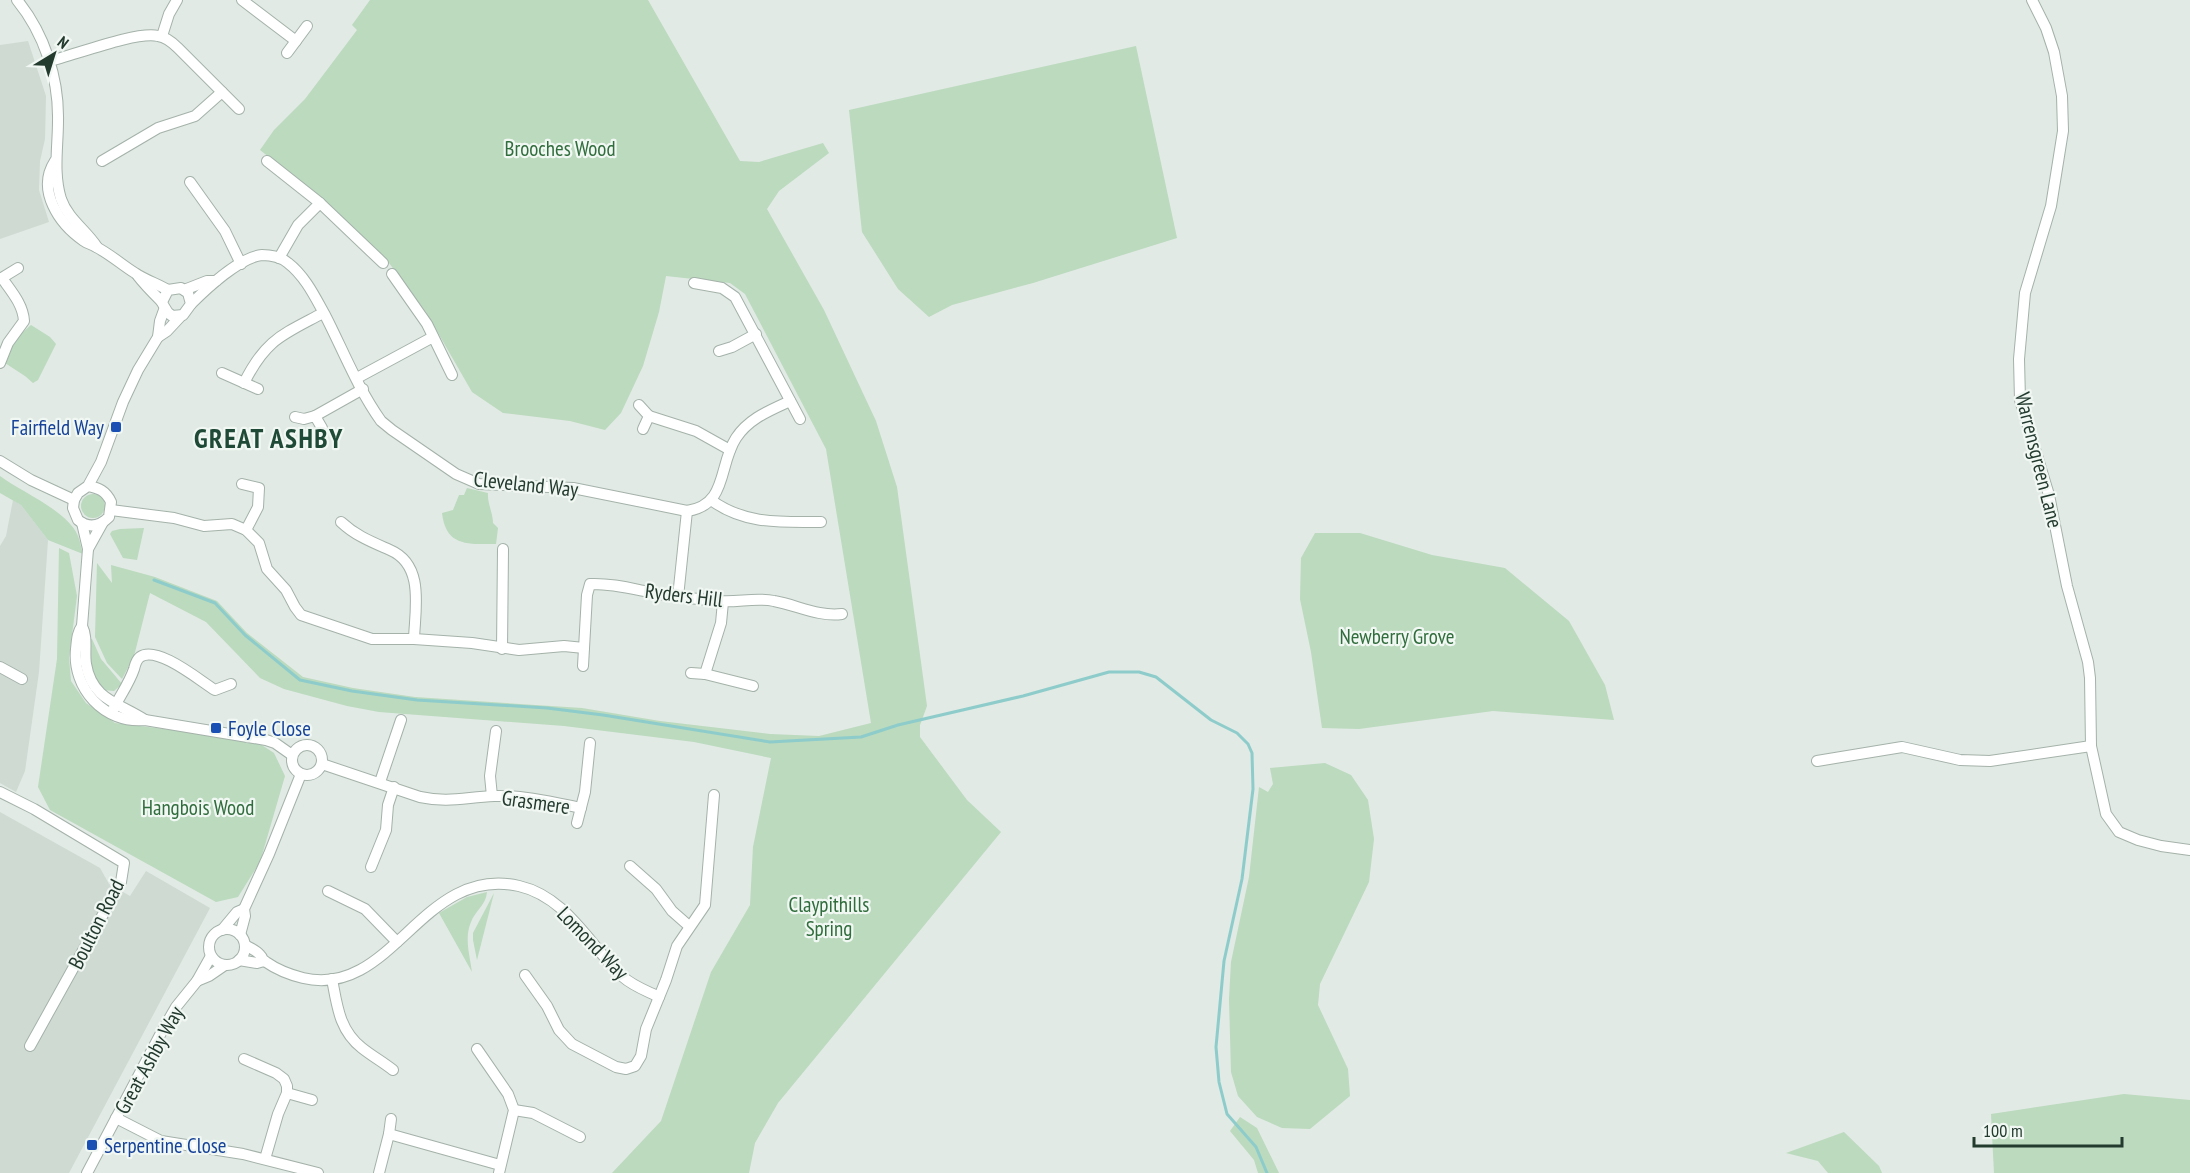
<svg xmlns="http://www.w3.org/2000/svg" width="2190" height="1173" viewBox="0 0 2190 1173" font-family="'PT Sans Narrow',sans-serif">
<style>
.built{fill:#cfdad3}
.green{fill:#bbdabe}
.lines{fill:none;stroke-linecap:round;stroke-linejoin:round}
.stream{stroke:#8dccca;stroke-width:3}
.minor-casing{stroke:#a4b2aa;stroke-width:12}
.minor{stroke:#fff;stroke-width:10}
.transit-dot{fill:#1a4fb4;stroke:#f1f7f3;stroke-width:2}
.labels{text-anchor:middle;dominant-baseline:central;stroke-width:4.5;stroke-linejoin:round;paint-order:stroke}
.park-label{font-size:21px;fill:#306d3c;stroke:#f1f7f3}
.transit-label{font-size:21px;fill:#164399;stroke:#f1f7f3;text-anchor:start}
.street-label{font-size:21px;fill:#233a2f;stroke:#f1f7f3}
.district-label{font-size:27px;font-weight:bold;letter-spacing:1.5px;fill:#204a38;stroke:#f1f7f3}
</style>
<rect width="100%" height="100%" fill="#e1eae4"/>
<g class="built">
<path d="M28,41l18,55 -1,43 -5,22 -1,29 10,32 -49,17v-194z"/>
<path d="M13,500l8,5 27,35 -9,132 -14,99 -9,21 -16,-9v-237l6,-10z"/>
<path d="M0,812l100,56 9,16 21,12 16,-25 64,37 -141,265h-69z"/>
</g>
<g class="green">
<path d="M370,0h278l92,161 19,1 64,-19 6,10 -50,38 -12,18 57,101 52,111 21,66 30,219 -7,19v12l47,63 34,32 -223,271 -23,40 -6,30h-137l49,-52 50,-149 39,-67 3,-58 18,-89 -77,-16 -130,-16 -185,-14 -32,-6 -63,-17 -24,-11 -54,-56 -56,-29 -16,63 -12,23 -15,-16 -12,-26 2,-74 15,20 -1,-18 44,12 62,24 30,32 56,44 50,11 62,9 167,11 78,13 110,13 49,2 52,-13 -45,-274 -81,-155 -15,-11 -64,-7 -7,36 -16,54 -22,47 -16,17 -35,-9 -67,-8 -31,-21 -46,-80 -37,-49 -64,-62 -65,-51 14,-20 31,-31 52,-69 -5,-5z"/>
<path d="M1136,46l41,192 -144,45 -81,22 -23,12 -31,-28 -36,-57 -13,-122z"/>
<path d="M31,325l19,12 6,7 -18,36 -5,3 -8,-7 -20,-13 10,-24z"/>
<path d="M0,476c21,16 67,34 78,60 2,5 3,12 5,18l-35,-14 -27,-35 -21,-12z"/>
<path d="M467,488l21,5c-1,10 5,20 5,30l5,5 -2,16c-28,0 -50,3 -54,-31l11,-3 6,-15h5z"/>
<circle cx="93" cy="506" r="12"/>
<path d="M144,528l-7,32 -14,-2 -13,-24 2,-3 8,-2z"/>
<path d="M1315,533h45l72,22 73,13 64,53 36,64 9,35 -121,-9 -134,18 -37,-1 -11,-76 -11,-53 1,-41z"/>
<path d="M59,548l10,5 8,43 -8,62 2,23 15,22 29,20 139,17 20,13 11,23 -25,86 -22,35 -22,5 -166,-92 -12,-23 19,-128z"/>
<path d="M87,638l5,1 9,20 21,25 -8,7 -11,-1 -12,-15z"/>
<path d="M1325,763l26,12 17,25 6,39 -5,43 -49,102 -2,21 30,64 2,27 -40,33 -28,-1 -25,-11 -19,-21 -7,-24 -2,-73 2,-37 18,-85 10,-90 9,5 5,-8 -3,-16z"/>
<path d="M487,892c-1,13 -12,19 -16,30 -7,16 -1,34 1,50l-33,-59 28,-16z"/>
<path d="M494,893l-17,67 -4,-20v-7z"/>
<path d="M2124,1094l66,6v73h-196l-3,-59z"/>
<path d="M1240,1117l17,11 22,45h-21l-4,-13 -24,-29z"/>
<path d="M1844,1132l35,34 3,7h-54l-10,-12 -32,-8z"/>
</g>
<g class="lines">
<path class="stream" d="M154,580l61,23 30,32 55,45 52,11 65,9 130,8 56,7 167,27 91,-5 37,-12 125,-29 86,-24h30l17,5 55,43 26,13 11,11 4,9 1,36 -11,90 -18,82 -8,86 3,35 8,32 29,33 11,26"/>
<defs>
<g id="minor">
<path d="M17,0c27,33 42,78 41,121 0,26 -5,52 3,78 7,20 25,31 36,48"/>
<path d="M242,0l54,41"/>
<path d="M2032,0l14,28 8,24 8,44 1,35 -12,75 -26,87 -6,66 1,41 29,95 18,91 21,76 2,16 1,68 15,68 13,18 19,8 23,6 29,4"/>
<path d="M162,36l7,-22 8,-14"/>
<path d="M287,53l20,-27"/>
<path d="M50,61c25,-6 86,-30 108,-25 8,1 14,6 20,12l61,61"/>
<path d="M55,161c-19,29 4,63 29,80 4,3 8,3 12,6 14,7 26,18 39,26 10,7 23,11 33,17"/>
<path d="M102,161l56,-33 37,-12 27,-24"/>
<path d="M267,161l53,42 63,60"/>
<path d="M190,182l35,49 16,33"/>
<path d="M279,258l19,-33 22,-22"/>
<path d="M392,274l35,50 25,51"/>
<path d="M138,276c7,9 14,16 22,24 5,5 4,11 12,16l11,-1 8,-11 -3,-11 -7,-5 -13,2 -6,12"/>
<path d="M0,279l18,-11"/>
<path d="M694,283l28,5 13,9 65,122"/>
<path d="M184,290l23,-9h9"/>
<path d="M191,304c15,-15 49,-47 71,-49 9,0 19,2 26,8 17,13 27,34 37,52 18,35 33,74 56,106l11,9 64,44 23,10 94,4 114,23c41,-6 31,-45 49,-73 13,-20 35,-28 54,-37"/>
<path d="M158,337l9,-6 14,-15"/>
<path d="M719,351l13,-4 24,-13"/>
<path d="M0,363l8,-20 16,-22c-1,-17 -13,-30 -22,-43"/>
<path d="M222,373l36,16"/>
<path d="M357,378l76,-41"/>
<path d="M244,383c22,-44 38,-48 79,-70"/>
<path d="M639,405l10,11 -6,13"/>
<path d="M315,416l48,-27"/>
<path d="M649,416l47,15 34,19"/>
<path d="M295,417l9,2 11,-3 7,12"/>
<path d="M0,461l31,19 43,20"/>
<path d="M242,484l17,4 -1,19 -12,23"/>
<path d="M88,486c11,2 18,5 23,16l-2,15c-9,9 -20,12 -31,3l-5,-12 1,-8 4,-7 10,-7 13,-24 22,-60 15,-32 20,-33 2,-16 4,-11"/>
<path d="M711,500c34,25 71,22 110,22"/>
<path d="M111,510l63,8 30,8 28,-2 14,6 13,13 8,26 19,21 9,17 6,8 71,24h42c1,-30 11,-74 -24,-89 -18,-8 -34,-14 -49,-28"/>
<path d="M82,523l6,26 -6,77c6,12 2,25 4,38 6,36 33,39 59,56"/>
<path d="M88,549l15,-27"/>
<path d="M678,597l9,-86"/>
<path d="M82,626c-5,7 -5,14 -6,23 -4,39 28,75 69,71l121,20 9,3 17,12"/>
<path d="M414,639l58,4 47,7 45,-4 20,2"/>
<path d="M502,649l1,-100"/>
<path d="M583,666l4,-71 3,-11c21,-1 43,5 64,9 21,4 43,6 64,8 19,2 37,-4 56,0 23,4 44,16 68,13"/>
<path d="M0,667l22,12"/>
<path d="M691,673l14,1 48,12"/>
<path d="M705,674l16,-51 2,-21"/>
<path d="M112,712c7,-15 17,-28 22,-43 1,-4 2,-9 6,-12 17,-12 59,23 75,33l16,-6"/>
<circle cx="307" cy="760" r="15"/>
<path d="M1817,761l85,-14 58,13 30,1 101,-15"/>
<path d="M322,764l98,33c29,6 46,0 74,-1 29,-1 58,6 87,12"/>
<path d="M380,782l21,-62"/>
<path d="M0,792l34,17 90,54 -3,19 -91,164"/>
<path d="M492,796l-2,-20 6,-45"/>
<path d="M577,823l8,-31 5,-49"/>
<path d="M630,866l26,23 16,22 17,15"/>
<path d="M371,867l15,-37 2,-25 6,-18"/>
<path d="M328,891l37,18 32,33"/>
<circle cx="227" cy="947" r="18"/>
<path d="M222,930l15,-18 7,-3"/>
<path d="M240,935l5,-19 -1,-7 25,-55 32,-80"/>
<path d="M245,945c5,3 11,5 15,10 4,4 0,3 6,7 10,7 25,13 37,16 90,21 119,-114 216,-92 48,11 71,60 104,91 10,9 24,14 36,20"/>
<path d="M239,960l18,3 7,-2"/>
<path d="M525,975l22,31 12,24 13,14 44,23 10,2 9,-3 6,-10 5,-27 20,-49 11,-34 28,-41 9,-110"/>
<path d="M332,979c5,26 7,51 30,69 10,8 21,14 31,22"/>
<path d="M197,981l12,-5 16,-11"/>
<path d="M477,1049l31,45 6,16 -15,63"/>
<path d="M244,1059l32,14 8,6 3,7v7l-9,21 -13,45"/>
<path d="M287,1093l25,7"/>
<path d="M514,1110l19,3 47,24"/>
<path d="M116,1118l45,23 82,13 75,19"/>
<path d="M389,1134l2,-15"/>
<path d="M87,1173l74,-140 15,-26 21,-26 14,-25"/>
<path d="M379,1173l10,-39 111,31"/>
</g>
</defs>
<use href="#minor" class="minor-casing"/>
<use href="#minor" class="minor"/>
</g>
<g class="transit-dot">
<rect x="110" y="421" width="12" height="12" rx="3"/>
<rect x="210" y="722" width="12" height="12" rx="3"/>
<rect x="86" y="1139" width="12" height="12" rx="3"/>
</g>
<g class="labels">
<g class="park-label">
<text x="560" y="148">Brooches Wood</text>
<text x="1397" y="636">Newberry Grove</text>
<text x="198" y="807">Hangbois Wood</text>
<text x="829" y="904">Claypithills<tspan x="829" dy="24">Spring</tspan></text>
</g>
<g class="transit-label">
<text x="104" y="427" text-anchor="end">Fairfield Way</text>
<text x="228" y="728">Foyle Close</text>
<text x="104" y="1145">Serpentine Close</text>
</g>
<g class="street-label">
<text transform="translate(2039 460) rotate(76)">Warrensgreen Lane</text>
<text transform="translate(526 484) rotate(6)">Cleveland Way</text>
<text transform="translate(684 595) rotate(7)">Ryders Hill</text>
<text transform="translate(536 802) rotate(8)">Grasmere</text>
<text transform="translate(96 924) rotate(-63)">Boulton Road</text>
<text transform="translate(593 943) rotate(46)">Lomond Way</text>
<text transform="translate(149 1060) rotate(-61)">Great Ashby Way</text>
</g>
<g class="district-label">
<text x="269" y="438">GREAT ASHBY</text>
</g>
</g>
<g transform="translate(54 54) rotate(38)" stroke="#f1f7f3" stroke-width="4.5" paint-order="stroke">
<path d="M0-4.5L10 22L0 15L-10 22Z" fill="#233a2f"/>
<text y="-9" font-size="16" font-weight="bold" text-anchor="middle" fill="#233a2f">N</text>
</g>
<path d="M1974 1137v9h148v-9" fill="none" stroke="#233a2f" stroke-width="3"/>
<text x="1983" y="1137" font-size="18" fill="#233a2f" stroke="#f1f7f3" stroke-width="4.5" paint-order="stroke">100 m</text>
</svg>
